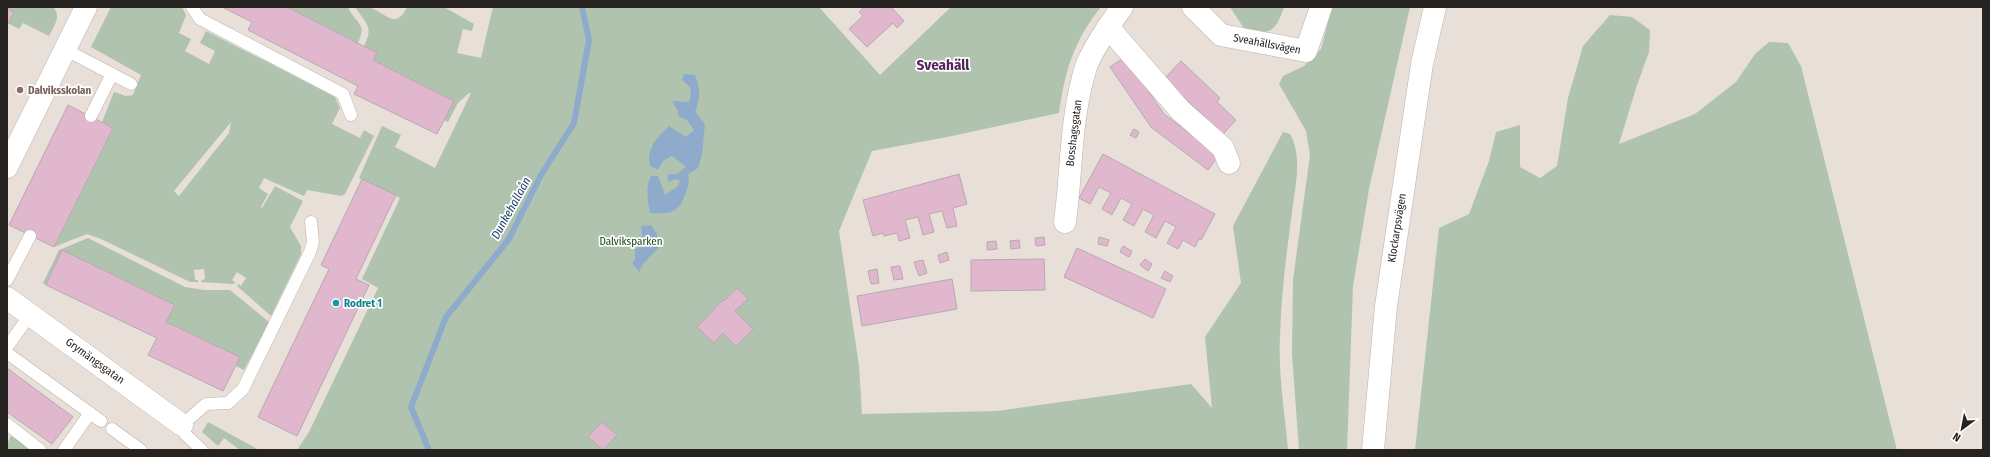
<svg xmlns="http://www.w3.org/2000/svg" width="1990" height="457" viewBox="0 0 1990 457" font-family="'Fira Sans Condensed',sans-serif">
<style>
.green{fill:#afc3ae;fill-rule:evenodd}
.water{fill:#8fabcc}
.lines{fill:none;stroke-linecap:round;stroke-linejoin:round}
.stream{stroke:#8fabcc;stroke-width:6}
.building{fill:#e1b7ce;stroke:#b5aab0}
.service-casing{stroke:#bcb2ac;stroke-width:13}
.minor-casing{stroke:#bcb2ac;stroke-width:23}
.tertiary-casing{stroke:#bcb2ac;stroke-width:23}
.service{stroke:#fff;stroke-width:12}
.minor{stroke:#fff;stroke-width:22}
.tertiary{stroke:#fff;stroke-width:22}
.education-dot{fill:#8d6e63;stroke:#fff;stroke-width:1.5}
.culture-dot{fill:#0f9aa8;stroke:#fff;stroke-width:1.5}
.labels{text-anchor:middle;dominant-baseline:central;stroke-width:3.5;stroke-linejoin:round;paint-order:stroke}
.street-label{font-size:11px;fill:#272320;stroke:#fff}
.education-label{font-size:11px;font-weight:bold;fill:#785e54;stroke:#fff;text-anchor:start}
.park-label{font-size:11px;fill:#174418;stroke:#fff}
.culture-label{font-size:11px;font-weight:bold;fill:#0d838f;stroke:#fff;text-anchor:start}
.water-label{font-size:12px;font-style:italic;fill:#173f6a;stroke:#fff}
.district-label{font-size:15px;font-weight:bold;fill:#53275b;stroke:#fff}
</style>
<rect width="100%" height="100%" fill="#e9dfd9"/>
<g class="green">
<path d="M7,7h46c9,9 1,19 -4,29l-26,-13 -4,6 -11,-6 6,-11 -7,-3z"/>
<path d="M111,7h71l4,8 -7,18 12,6 -6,12 24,13 6,-13 -15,-8 6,-12 129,66 5,11 -8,16 28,14 4,-8 10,6 -29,58 -4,2 -34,-6 -3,6 -40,-18 -5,10 9,6 -7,13 1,1 13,-22 28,15 -13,26 11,19v8l-30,62 -34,-30 1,-2 3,2 5,-8 -9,-6 -5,8 3,2 -1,2 -33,-2 1,-2 3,-1 -1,-10 -10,1 1,10h3v2h-8l-89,-43 -14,-5 -33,13 59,-119 -11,-6 12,-30 12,4 7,-1 8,-20 -50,-28zM231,122l-2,11 -50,63 -5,-5z"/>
<path d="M287,7h61c7,17 20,15 10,36z"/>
<path d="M355,7c5,0 12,-1 16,1 16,6 25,22 36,-1h37l30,17 -2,7 -9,-2 -6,24 24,5 12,-51h326l61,68 71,-68h150c-27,33 -36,64 -42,106l-112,24 -75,14 -33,80 20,135 3,48 135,-3 194,-27 21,24 -7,-71 36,-54 -8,-57 50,-94 7,2c12,21 6,48 3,71 -6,44 -12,89 -13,133 -2,34 5,77 8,112h-991l12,-18 69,-144 -16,-9 38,-81 -41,-20 23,-52 19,9 -6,12 40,21 36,-75h-2l-11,10 -10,19 -4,-2 10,-19 -81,-41 4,-7 -13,-7c10,-20 2,-22 -9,-39z"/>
<path d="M1230,7h54c-8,24 -12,26 -37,26z"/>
<path d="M1332,7h78l-41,182 -16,97 -6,164h-48l-7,-96 1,-74 17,-125 -4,-24 -27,-47 4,-8 21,-10 17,-17z"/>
<path d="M1610,15l22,2 18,13 -1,22 -12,33 -18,59 76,-30 41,-32 19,-28 14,-12 19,1 13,23 96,384h-482l24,-222 30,-14 20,-53 7,-29 24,-7v42l20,11 17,-12 11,-68 15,-52z"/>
<path d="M88,238l97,49 19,3h26l39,32 -25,48 -8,-4 4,-9 -74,-35 -104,-71 -16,34 -3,-2 16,-33z"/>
<path d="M208,422l51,28h-19l-16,-12 -6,8 -16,-14z"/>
<path d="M11,436l22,14h-26v-6z"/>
</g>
<g class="water">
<path d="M684,74l11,1c5,14 6,23 0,37l10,12 -3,31 -4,13 -10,6c2,9 0,13 -3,21 -7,19 -16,19 -35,18 -2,-12 -5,-26 1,-37h7l7,19 13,-9 2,-5 -5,-2 -7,3v-8h9l9,-7 -14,-11 -9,5 -5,9 -8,-4c-4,-18 7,-28 19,-40l17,11 8,-7 -7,-10 -9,-4v-5l-6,-10 17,1 2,-8 -1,-7 -8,-7z"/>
<path d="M651,225l6,9 2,13 -15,16 -5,9 -7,-9 3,-4v-9l8,-8 -2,-16z"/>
</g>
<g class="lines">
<path class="stream" d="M429,450l-18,-43 35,-90 63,-78 32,-64 33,-52 15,-83 -7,-33"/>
</g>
<g class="building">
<path d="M222,7h65l90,46 -4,7 81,41 -17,33 -83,-40 4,-8 -110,-56 4,-8z"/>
<path d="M864,7h27l13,14 -7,7 -4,-5 -26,24 -18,-18 14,-13 -4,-4z"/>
<path d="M7,9l7,3 -7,14z"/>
<path d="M1125,57l39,57 55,41 -11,15 -57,-43 -41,-60z"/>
<path d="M1181,61l39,37 -3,4 19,18 -13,14 -59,-55z"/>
<path d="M68,105l45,23 -59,119 -45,-22z"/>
<path d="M1134,129l5,3 -3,6 -6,-3z"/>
<path d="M1103,154l112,60 -14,26 -2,-1 -4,8 -12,-7 -5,9 -11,-6 9,-16 -11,-6 -9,17 -11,-6 9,-17 -11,-6 -9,17 -11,-6 9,-16 -11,-6 -9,17 -10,-6 9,-16 -12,-6 -9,17 -11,-6z"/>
<path d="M959,174l8,30 -14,4 4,18 -10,2 -5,-17 -13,3 5,18 -11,3 -5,-18 -13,3 5,18 -11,3 -2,-8 -13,3 -1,-3 -10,3 -10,-36z"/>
<path d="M362,179l34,16 -40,84 13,6 -72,151 -39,-19 71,-148 -8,-4z"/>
<path d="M1044,237l1,8 -9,1 -1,-8z"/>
<path d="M1099,237l10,3 -2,6 -9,-2z"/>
<path d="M1019,240l1,8 -9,1 -1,-8z"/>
<path d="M996,241l1,8 -10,1v-8z"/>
<path d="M1123,246l9,5 -3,6 -9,-5z"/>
<path d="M1077,248l89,41 -13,29 -89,-41z"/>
<path d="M62,250l113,55 -9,17 74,35 -17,34 -75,-36 9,-17 -111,-53z"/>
<path d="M947,252l2,8 -9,3 -2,-8z"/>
<path d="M1044,259l1,31 -74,1v-31z"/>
<path d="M1145,259l7,5 -4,7 -8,-6z"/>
<path d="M923,260l4,13 -8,3 -5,-14z"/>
<path d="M900,266l3,13 -9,1 -3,-13z"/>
<path d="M877,269l2,14 -8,1 -3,-13z"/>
<path d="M1165,271l8,5 -3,6 -9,-4z"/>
<path d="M952,279l5,30 -95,17 -5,-30z"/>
<path d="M737,288l11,11 -13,12 18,18 -17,17 -13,-13 -9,10 -17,-16 26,-27 1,1z"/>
<path d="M7,368l66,49 -21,27 -45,-32z"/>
<path d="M602,422l15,13 -14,15 -15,-13z"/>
</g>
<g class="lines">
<defs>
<g id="service">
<path d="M192,7l8,12 143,75 8,21"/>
<path d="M66,50l65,34"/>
<path d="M91,116l21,-42"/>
<path d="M7,280l23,-44"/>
<path d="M7,347l23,-32"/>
<path d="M7,353l94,68"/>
<path d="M7,424l33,26"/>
<path d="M112,429l29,21"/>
<path d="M64,450l26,-37"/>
<path d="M202,450l-17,-16 -3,-9 24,-21 22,-1 15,-14 67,-137 3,-10 -2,-20"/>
</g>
<g id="minor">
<path d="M1193,7l28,28 85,16 15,-44"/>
<path d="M1108,27l72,83 43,38 6,15"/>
<path d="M7,167l79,-160"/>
<path d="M1065,222c7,-52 5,-104 21,-155 6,-18 25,-44 36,-60"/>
<path d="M7,298l175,127"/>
</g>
<path id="tertiary" d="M1373,450l13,-144 36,-242 13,-57"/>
</defs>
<use href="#service" class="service-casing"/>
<use href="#minor" class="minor-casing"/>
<use href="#tertiary" class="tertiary-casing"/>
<use href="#service" class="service"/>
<use href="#minor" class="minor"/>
<use href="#tertiary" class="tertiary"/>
</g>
<circle class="education-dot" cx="20" cy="90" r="4"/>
<circle class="culture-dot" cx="336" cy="303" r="4"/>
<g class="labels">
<g class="street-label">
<text transform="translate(1267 44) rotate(11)">Sveahällsvägen</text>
<text transform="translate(1074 133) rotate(-83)">Bosshagsgatan</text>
<text transform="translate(1397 228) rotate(-81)">Klockarpsvägen</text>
<text transform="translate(95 361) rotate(36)">Grymängsgatan</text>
</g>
<g class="education-label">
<text x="28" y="90">Dalviksskolan</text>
</g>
<g class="park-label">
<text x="631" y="241">Dalviksparken</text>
</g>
<g class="culture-label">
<text x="344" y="303">Rodret 1</text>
</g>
<g class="water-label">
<text transform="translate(511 208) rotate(-61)">Dunkehallaån</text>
</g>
<g class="district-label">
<text x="943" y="65">Sveahäll</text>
</g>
</g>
<rect width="1990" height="457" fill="none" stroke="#272320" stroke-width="16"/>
<g transform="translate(1962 429) rotate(212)" stroke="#ffffff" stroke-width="3" paint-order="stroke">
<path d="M0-3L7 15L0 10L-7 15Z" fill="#272320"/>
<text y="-6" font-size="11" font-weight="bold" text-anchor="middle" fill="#272320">N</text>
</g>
</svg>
